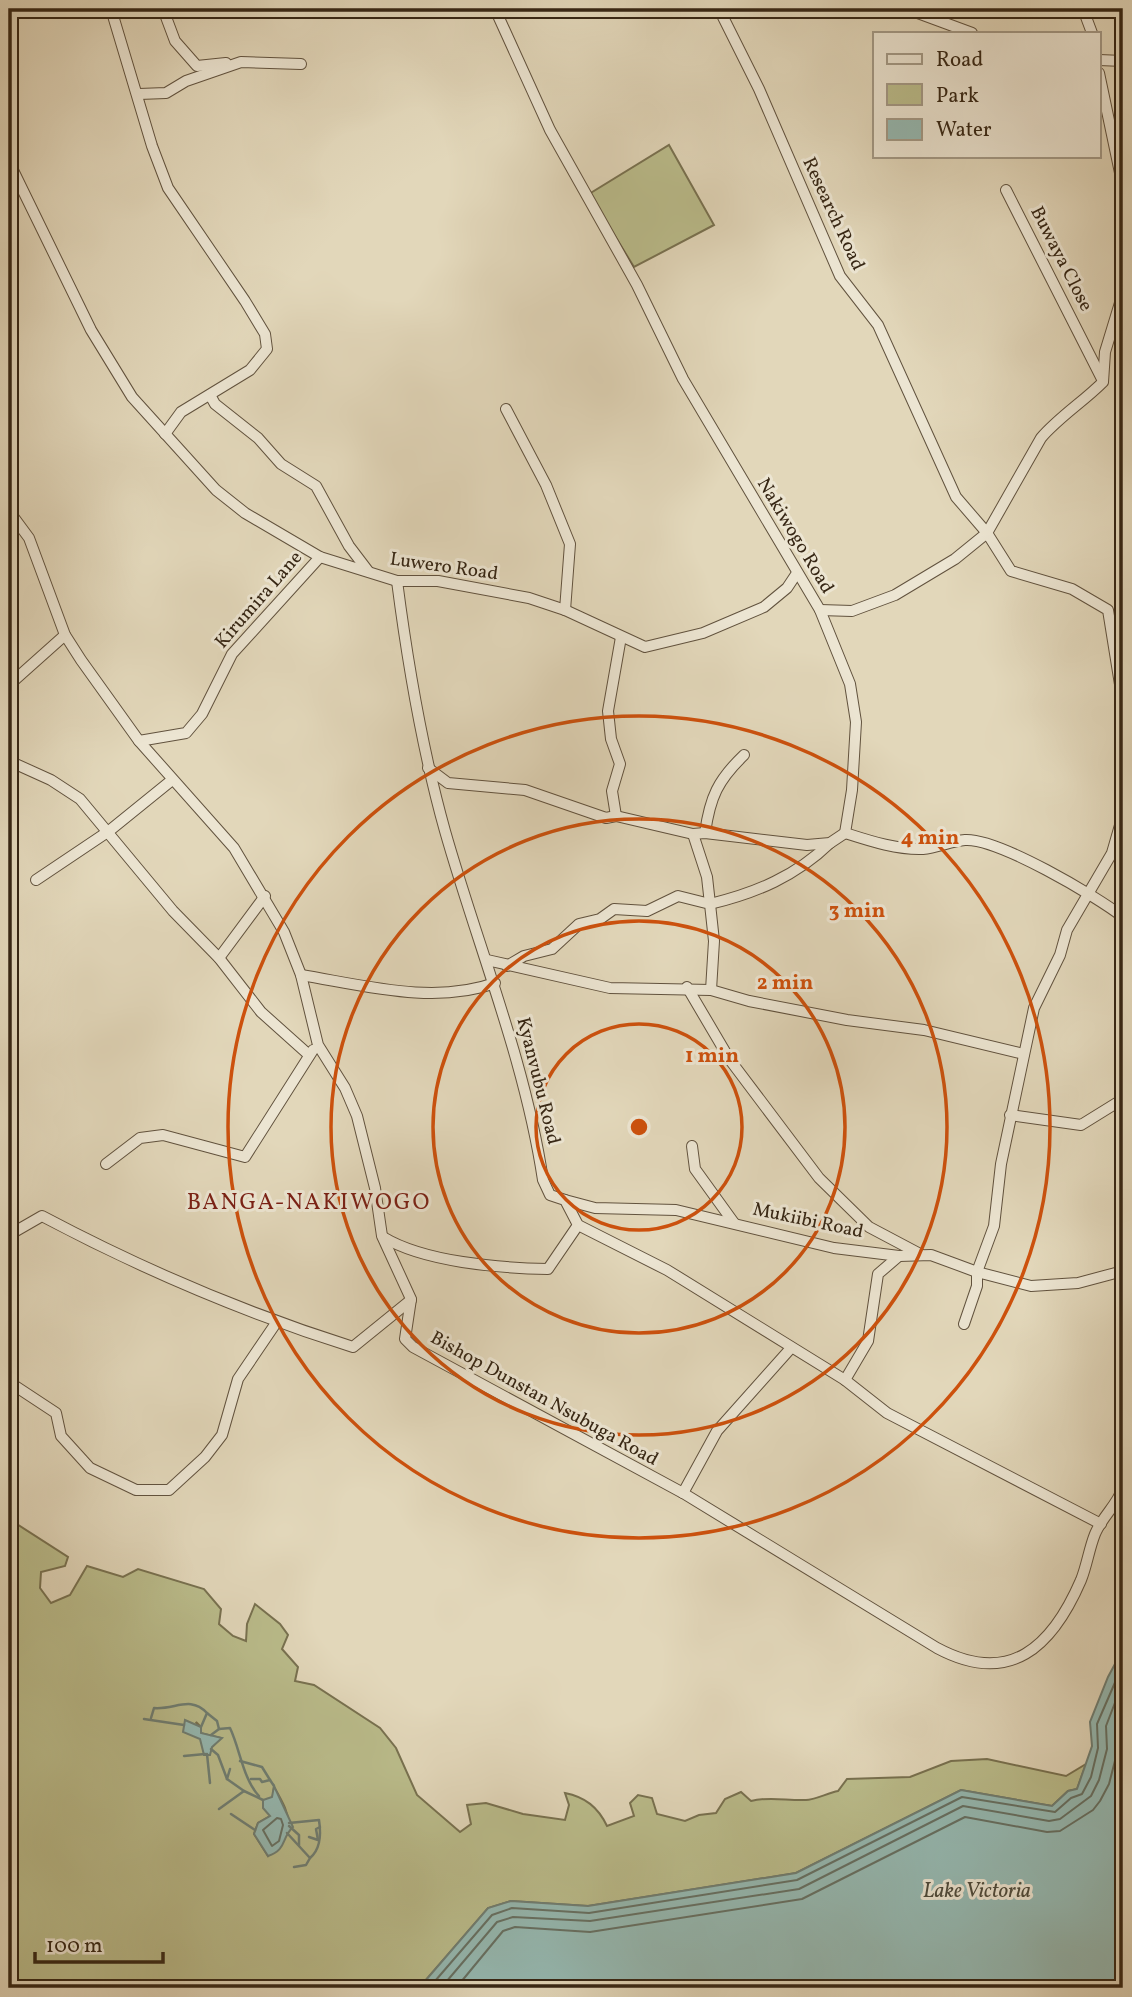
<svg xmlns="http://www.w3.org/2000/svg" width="1132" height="1997" viewBox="0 0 1132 1997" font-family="Vollkorn,serif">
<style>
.green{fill:#babc8b;stroke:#787150;stroke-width:2;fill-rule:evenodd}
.water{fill:#95b9b2;stroke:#6f7e73;stroke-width:2}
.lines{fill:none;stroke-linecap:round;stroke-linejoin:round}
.shore{stroke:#667063;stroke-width:2}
.stream{stroke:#6f7e73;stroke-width:2.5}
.minor-casing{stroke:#61523e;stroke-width:12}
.minor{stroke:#ece5d2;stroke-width:10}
.ring{fill:none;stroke:#cd510d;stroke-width:3.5}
.labels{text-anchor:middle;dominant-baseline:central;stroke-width:6;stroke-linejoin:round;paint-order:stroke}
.street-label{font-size:19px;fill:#362614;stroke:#ece5d2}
.water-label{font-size:21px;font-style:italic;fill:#4e4b3c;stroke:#ece5d2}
.quarter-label{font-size:23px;letter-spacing:2px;fill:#7a1f14;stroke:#ece5d2}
.centre{fill:#cd510d;stroke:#ece5d2;stroke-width:3.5}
.ring-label{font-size:21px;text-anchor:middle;font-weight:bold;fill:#cd510d;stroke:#ece5d2;stroke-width:6;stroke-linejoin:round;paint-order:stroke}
</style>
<rect width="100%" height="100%" fill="#e2d7ba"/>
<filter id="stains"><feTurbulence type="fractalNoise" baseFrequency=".00286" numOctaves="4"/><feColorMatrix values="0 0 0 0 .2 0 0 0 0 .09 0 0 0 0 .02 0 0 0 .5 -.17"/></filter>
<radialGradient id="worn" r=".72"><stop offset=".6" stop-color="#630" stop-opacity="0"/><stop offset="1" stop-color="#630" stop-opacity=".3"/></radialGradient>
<g class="green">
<path d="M669,145l45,80 -80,42 -45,-73z"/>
<path d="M9,1519l59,38 -3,9 -24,6 -1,16 11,15 19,-8 17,-29 36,11 15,-8 66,20 17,20 -2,15 14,12 13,5 1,-17 8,-20 25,20 8,11 -6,14 16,18 -3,14 19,4 66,43 16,20 21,47 43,37 11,-8 -4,-19 19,-2 37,11 42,6 4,-15 -4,-12c20,4 33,14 42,33l27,-10 -4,-13 8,-8 14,3 5,16 28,7 14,-6 17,-2 9,-14 16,-7 10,9c18,-5 37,0 55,-1 8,0 22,-7 32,-9l9,-12 63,-2 41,-16 36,-2 79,17 20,-12 -9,25 -9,2 -16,15 -91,-16 -165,83 -208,33 -77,-5 -23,7 -69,80h-410zM196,1722l5,5 -1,6 21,5 -9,9 -11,-8zM274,1787c20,34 19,39 -6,69l-14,-22 4,-11 12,-7z"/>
</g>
<g class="water">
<path d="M1123,1649v339h-704l69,-80 23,-7 77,5 208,-33 165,-83 91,16 16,-15 9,-2 15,-43 -2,-24 18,-45z"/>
<path d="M185,1720l16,7v6l21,5 -10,9 -2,8h-6l-4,-16 -17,-7z"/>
<path d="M274,1786l19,41c-12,11 -6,23 -25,29l-14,-22 4,-11 12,-7 -7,-8v-8l9,-3z"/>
</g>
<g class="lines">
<g class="shore">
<path d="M277,1818l4,1 2,6 -4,16 -7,5 -9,-16z"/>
<path d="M429,1988l63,-73 20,-7 77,5 208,-33 165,-83 93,15 16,-14 11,-4 9,-17 7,-29 -1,-24 26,-60"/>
<path d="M441,1988l56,-66 16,-5 77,4 209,-32 164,-83 86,15 11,-2 31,-23 8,-16 8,-31 -1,-23 17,-44"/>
<path d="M456,1988l47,-57 12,-4 75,5 212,-33 163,-82 82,15 13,-1 33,-21 7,-9 9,-17 8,-31 -1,-25 7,-18"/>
</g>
<g class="stream">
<path d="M207,1713l10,8 2,8"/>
<path d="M151,1718l3,-10c21,2 36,-13 53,5l-6,14"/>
<path d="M144,1719l40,6"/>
<path d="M211,1735l8,-6 11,-1c10,21 13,51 29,68"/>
<path d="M211,1749l7,6 9,24 17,12"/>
<path d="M207,1754l3,29"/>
<path d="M184,1756l21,-2"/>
<path d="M240,1761l22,6 8,13"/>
<path d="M227,1779l3,-10"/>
<path d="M251,1779h9l2,3 8,-2 4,6"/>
<path d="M219,1809l25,-18 19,9"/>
<path d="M231,1814l24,16"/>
<path d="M289,1823l30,-3c2,13 2,29 -9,38"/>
<path d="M289,1826l10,9v10"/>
<path d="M287,1833l23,25 -4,7 -12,2"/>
<path d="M309,1837l9,3 -2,-11 4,-2"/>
</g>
<defs>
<g id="minor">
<path d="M111,9l41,137 16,42 77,113 20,33 2,15 -17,21 -69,42 -16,22"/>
<path d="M163,9l12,32 22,25 29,-3"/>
<path d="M495,9l55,121 87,155 46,94 137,231 30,74 6,38 -4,68 -7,43c25,8 52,17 78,16 14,-1 28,-8 42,-9 33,-2 131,56 158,77"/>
<path d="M719,9l40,80 81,187 38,49 78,172 31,36 24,38 61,18 36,21 15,93"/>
<path d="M907,9l65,24"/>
<path d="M1083,9l9,24"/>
<path d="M1099,60l24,1"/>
<path d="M1099,73l24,114"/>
<path d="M139,94l27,-1 20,-12 55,-19 60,2"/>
<path d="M9,162l82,168 41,67 84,93 29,23 75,44 77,24h41l91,17 36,12 80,37 58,-14 61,-26 23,-19 10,-15"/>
<path d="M1006,190l97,191"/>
<path d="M210,395l5,9 43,34 23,26 35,22 33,60 19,25"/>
<path d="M506,409l40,76 24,59 -5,66"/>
<path d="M9,511l20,27 36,97 16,25 58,81 95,107 50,84 17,43 17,70 27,43 12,28 18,72 7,48 29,63 -6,40 8,8 270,146 254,155c73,39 115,-1 144,-68 6,-15 8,-31 14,-46 7,-17 22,-29 28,-46"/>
<path d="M397,581c11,85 25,168 48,250 33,116 80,229 98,349l7,15 15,5 13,25 89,45 178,110 42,33 214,111"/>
<path d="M820,610l32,1 43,-16 60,-36 32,-26 54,-95c18,-21 42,-36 62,-56l2,-30 18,-59"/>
<path d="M9,685l56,-50"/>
<path d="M139,741l47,-8 16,-19 30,-60 88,-97"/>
<path d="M9,761l42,19 29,19 93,112 46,47 42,54 48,43"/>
<path d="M428,768l20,15 77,7 81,28 10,-2 77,18 12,-1 102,12 23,-2 15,-10"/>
<path d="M616,816l-4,-25 8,-27 -9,-25 -3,-28 13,-74"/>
<path d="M705,833c5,-36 13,-53 39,-78"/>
<path d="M693,834l14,43 3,27c46,-11 86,-28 120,-61"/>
<path d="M36,880l73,-49 63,-51"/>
<path d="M219,958l46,-62"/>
<path d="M487,960l123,28 101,2 38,11 98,19 77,10 100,24"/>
<path d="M507,966l17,-10 28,-7 27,-25 21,-5 14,-10 33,2 31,-15 32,8 4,37 -3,49"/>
<path d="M301,975c62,10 133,30 194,8"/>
<path d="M687,987l43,73 89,118 50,49 51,27"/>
<path d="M1010,1115l71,10 42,-26"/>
<path d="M692,1146l3,23 39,54"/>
<path d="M106,1164l34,-26 23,-3 82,22 68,-107"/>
<path d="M565,1200l30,8 81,2 158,38 65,8 32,-1 46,17 54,14 47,-3 45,-12"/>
<path d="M9,1235l33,-19c100,53 203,97 311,131l58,-47"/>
<path d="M383,1237c41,25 116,31 165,32l30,-44"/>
<path d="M964,1324l13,-38v-14l17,-46 7,-62 33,-156 26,-53 7,-25 45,-77 11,-38"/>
<path d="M845,1380l23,-39 10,-67 21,-18"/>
<path d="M9,1382l47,31 5,23 29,32 46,22h33l36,-33 17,-22 16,-56 38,-56"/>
<path d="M683,1493l34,-62 74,-83"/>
</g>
</defs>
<use href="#minor" class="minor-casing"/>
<use href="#minor" class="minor"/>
</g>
<g class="ring">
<circle cx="639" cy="1127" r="103"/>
<circle cx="639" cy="1127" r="206"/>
<circle cx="639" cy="1127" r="308"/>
<circle cx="639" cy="1127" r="411"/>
</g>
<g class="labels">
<g class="street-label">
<text transform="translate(833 214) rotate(65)">Research Road</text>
<text transform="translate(1061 259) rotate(63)">Buwaya Close</text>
<text transform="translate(795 536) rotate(59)">Nakiwogo Road</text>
<text transform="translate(444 567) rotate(8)">Luwero Road</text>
<text transform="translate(259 600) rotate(-49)">Kirumira Lane</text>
<text transform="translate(538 1081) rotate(76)">Kyanvubu Road</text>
<text transform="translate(808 1221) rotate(12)">Mukiibi Road</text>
<text transform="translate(544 1399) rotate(29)">Bishop Dunstan Nsubuga Road</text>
</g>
<g class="water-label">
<text x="977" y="1891">Lake Victoria</text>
</g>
<g class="quarter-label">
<text x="309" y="1203">BANGA-NAKIWOGO</text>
</g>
</g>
<circle cx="639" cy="1127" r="10" class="centre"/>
<g class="ring-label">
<text x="930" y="844">4 min</text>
<text x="857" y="917">3 min</text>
<text x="785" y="989">2 min</text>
<text x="712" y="1062">1 min</text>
</g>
<rect width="1132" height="1997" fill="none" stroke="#e2d7ba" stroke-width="35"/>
<rect x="10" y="10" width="1111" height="1976" fill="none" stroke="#362614" stroke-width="3.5"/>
<rect x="18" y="18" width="1097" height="1962" fill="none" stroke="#362614" stroke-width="2"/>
<rect x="873" y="32" width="228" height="126" fill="#ece5d2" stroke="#a39986" stroke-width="2"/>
<rect x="887" y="54" width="35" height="10" fill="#ece5d2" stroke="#a39986" stroke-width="2"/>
<text x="936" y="66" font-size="21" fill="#362614">Road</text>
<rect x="887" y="84" width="35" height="21" fill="#babc8b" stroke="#a39986" stroke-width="2"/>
<text x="936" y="102" font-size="21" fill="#362614">Park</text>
<rect x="887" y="119" width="35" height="21" fill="#95b9b2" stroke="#a39986" stroke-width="2"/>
<text x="936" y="136" font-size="21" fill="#362614">Water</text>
<path d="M35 1952v10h128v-10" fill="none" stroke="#362614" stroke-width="3.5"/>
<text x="46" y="1952" font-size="21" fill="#362614" stroke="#ece5d2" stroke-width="5" paint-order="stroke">100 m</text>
<rect width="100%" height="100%" filter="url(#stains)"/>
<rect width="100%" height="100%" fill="url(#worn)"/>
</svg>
